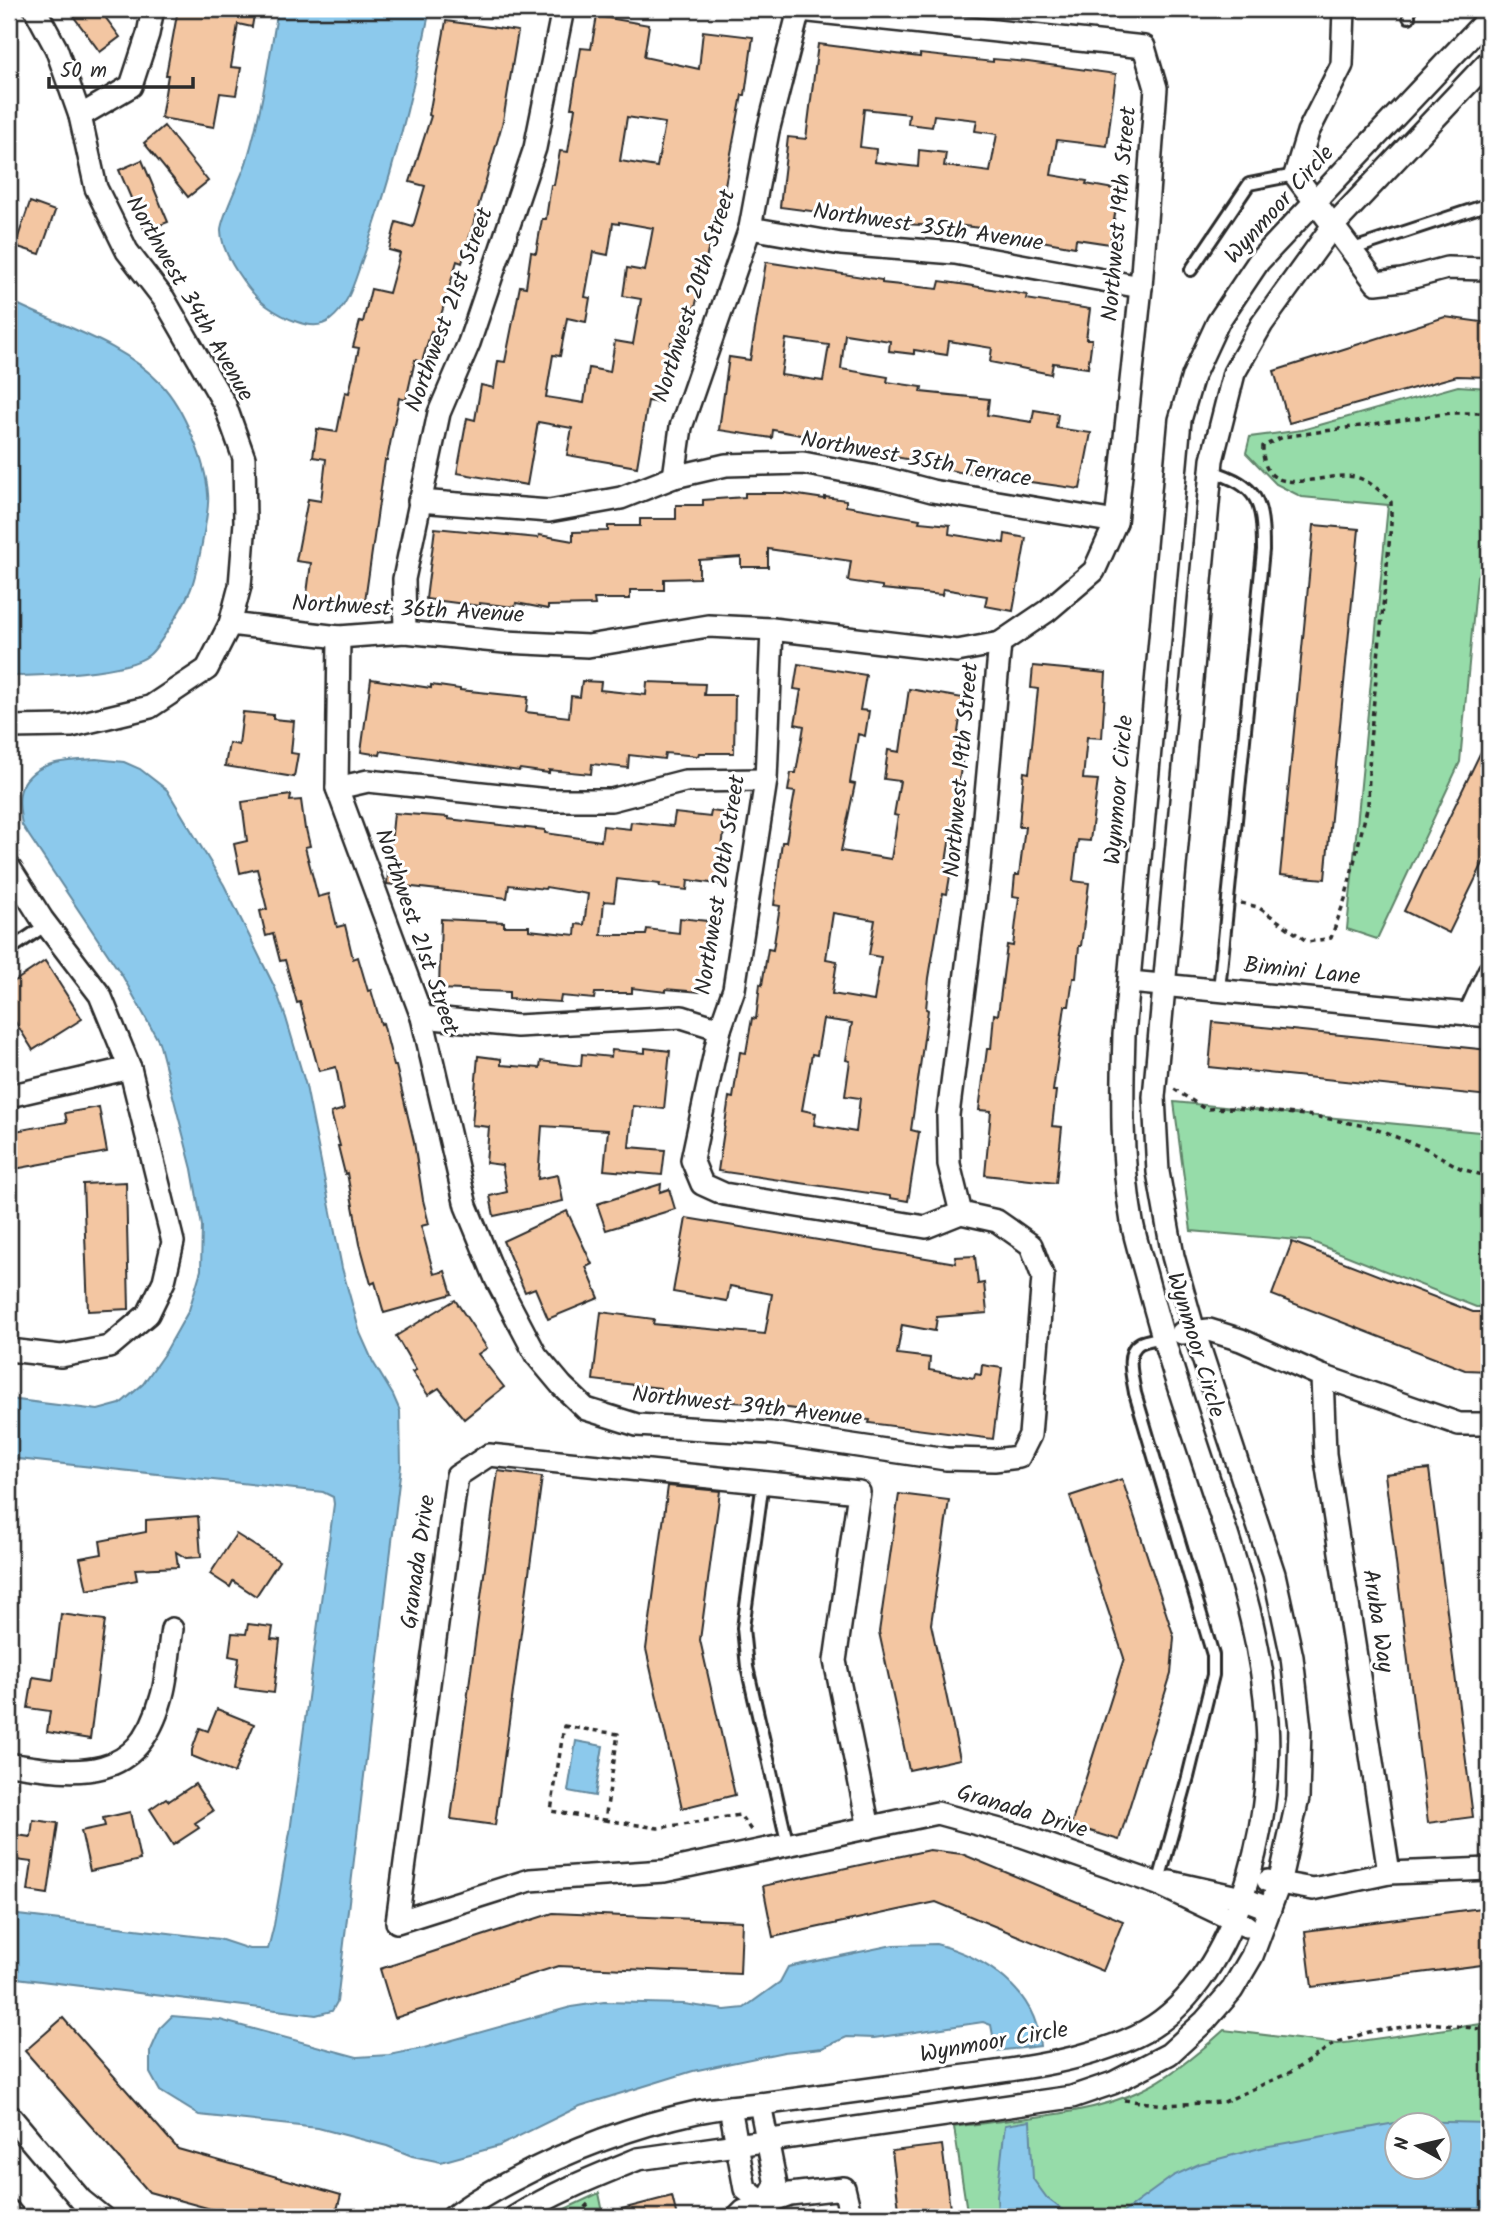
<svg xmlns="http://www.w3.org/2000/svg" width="1498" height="2226" viewBox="0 0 1498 2226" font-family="Kalam,sans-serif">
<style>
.green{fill:#96dca9;stroke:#60846a;stroke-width:2;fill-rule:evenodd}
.water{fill:#8cc9ec;stroke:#658a9f;stroke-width:2;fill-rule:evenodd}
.building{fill:#f3c6a2;stroke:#2b2b2b;stroke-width:2;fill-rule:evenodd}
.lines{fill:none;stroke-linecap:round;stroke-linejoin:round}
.lane-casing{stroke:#2b2b2b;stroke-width:16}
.street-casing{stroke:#2b2b2b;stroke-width:26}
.path{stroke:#2b2b2b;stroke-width:3.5;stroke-dasharray:5 5;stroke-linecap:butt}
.lane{stroke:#fff;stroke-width:10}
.street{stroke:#fff;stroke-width:21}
.labels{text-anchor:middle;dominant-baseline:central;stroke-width:6;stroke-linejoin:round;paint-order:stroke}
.street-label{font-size:23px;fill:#2b2b2b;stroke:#fff}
</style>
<rect width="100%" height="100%" fill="#fff"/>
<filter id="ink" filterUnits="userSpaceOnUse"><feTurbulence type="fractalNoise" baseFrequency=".0143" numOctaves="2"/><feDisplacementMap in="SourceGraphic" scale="14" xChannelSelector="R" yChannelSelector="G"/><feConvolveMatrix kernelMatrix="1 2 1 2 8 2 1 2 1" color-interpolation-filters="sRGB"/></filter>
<g filter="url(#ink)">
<g class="green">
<path d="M1458,386l31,2v170l-12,18 -17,186 -83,177 -30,-10 41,-424 -86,-8 -26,-13 -30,-31 4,-16 52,-7z"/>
<path d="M1174,1102l315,31v174h-13l-166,-66 -119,-10z"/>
<path d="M1489,2023v194h-517l-6,-12 -12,-78c62,-9 131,-10 188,-37 27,-12 60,-40 82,-60l114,14zM1396,2124h42v42h-42z"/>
<path d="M599,2193l5,24h-56z"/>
</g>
<g class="water">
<path d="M278,9h152c-17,83 -37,166 -66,246 -9,23 -14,50 -34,65 -17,14 -49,-4 -63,-14 -19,-14 -46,-52 -46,-76 0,-13 22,-55 26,-70 15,-49 22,-101 31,-151z"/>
<path d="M9,300c52,27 110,40 152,84 22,23 45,78 47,110 2,15 -12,86 -19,99 -6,13 -30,54 -40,62 -21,18 -111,21 -140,21z"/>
<path d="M96,759l28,3 16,7 27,21 57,95 51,103 11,30 20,68 36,182 18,65 13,29 20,33 7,16 1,55 -64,536 -5,9 -16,4 -307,-38v-63l210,25 30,10h19l6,-24 16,-93 44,-328 -1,-7 -10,-5 -314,-34v-59l89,11 22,-6 23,-20 23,-33 23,-41 12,-40 1,-44 -10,-57 -33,-127 -36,-65 -101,-152c-2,-12 -5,-27 0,-38 12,-27 49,-27 74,-28z"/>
<path d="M576,1741l27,5 -8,50 -27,-5z"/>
<path d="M936,1944c49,13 101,47 104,102l-44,5 -5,-26 -8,-3 -109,16 -27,-1 -25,11 -38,4 -91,19 -113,35 -81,40 -58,16 -29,-6 -25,-10 -69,-18 -119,-13 -39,-24 -10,-18v-21l11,-25 11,-11 48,4 137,37 32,-2 35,-7 147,-41 33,-5 80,2 41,6 19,-2 36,-26 8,-15 105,-22z"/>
<path d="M1030,2121l3,58 14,19 25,19h28l22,-4 51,-37 26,-12 65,-17 142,-26 83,2v94h-491l-1,-21 8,-71zM1438,2124v42h-42v-42z"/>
</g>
<g class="building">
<path d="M68,9h31l21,28 -20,15z"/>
<path d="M178,9h77l-3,18 -14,-3 -7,43 10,1 -5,27 -16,-2 -6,34 -53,-9 7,-43h-2z"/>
<path d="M597,16l52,9 -5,32 55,12 4,-38 50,6 -8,58h-3l-27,143 -4,-1 -16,71 -8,-1 -7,37 -9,-2 -6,34 -6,-1 -4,27 -7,-1 -11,66 -70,-12 5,-27 -34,-6 -11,63 -70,-12 10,-55 8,2 6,-35 13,3 4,-27 7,1 15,-76 6,1 5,-35 5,1 6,-34h4l5,-34h3l6,-34 8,1 7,-44h-4l10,-60 10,1zM627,117l38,6 -8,44 -37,-6zM619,222l34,6 -8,43 -18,-3 -4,28 18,3 -8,45 -18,-3 -5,31 -21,-4 -5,35 -38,-6 7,-42 7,1 7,-38 19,4 4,-24 -5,-1 8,-45 15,3 5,-32 6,1z"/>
<path d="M446,21l72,10 -15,90 -41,142 -5,-2 -21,71 -5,-1 -9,31 -7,-2 -9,40 -7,-2 -12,62h-2l-21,148 -58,-7 5,-38 -15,-2 12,-62 13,2 5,-42 -13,-2 4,-28 20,3 8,-40 4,1 10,-45 -6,-1 7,-26 3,1 8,-33 18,4 11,-40 -11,-3 7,-28 17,5 12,-41 -15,-4 21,-66 -2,-1z"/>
<path d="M818,44l102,13v-3l73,8v-3l35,3 88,12 -9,72 -50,-6 -6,35 36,6 -1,3 33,6 -9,54 -34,-5 -1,8 -95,-17v-2l-42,-5v3l-70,-4 -19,-2v-4l-69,-9 8,-70 18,2zM864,109l45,5 -1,10 24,3 2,-12 43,5 -2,11 22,3 -7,38 -46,-6 2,-13 -27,-3 -1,17 -43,-5 1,-13 -16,-2z"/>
<path d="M164,126l44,55 -20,16 -44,-54z"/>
<path d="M142,160l26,62 -23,9 -26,-61z"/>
<path d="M30,202l25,9 -15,43 -25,-8z"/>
<path d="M766,262l116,18v3l56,6 2,-8 27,4 60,10 -1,4 64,10 -4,30h6l-4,29 -35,-5 -2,11 -61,-12 2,-14 -43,-7 -2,14 -33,-5v4l-25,-3 1,-10 -45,-7 -4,35 47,8 -1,5 35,5 -1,5 68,7 -2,16 45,7 2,-12 24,4 -2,14 35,5 -11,56 -121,-17 -36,-7 1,-3 -35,-6v-5l-116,-21 -1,8 -53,-8 10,-73 21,3zM786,339l43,6 -6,36 -42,-6z"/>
<path d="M1445,317l44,6v54l-32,-1 -168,47 -15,-52z"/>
<path d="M745,493h40l40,6v-2l21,3v6l74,13 -1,3 31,3 -1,9 55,9 1,-9 21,4 -13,73 -28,-5 2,-10 -44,-7 -1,6 -60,-6v-3l-34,-5 3,-20 -83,-12v18h-27v-10l-42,3v18l-35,1v11h-34v9h-36l1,6 -47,1v3l-32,-6 -1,4 -35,-4v3l-54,-7 9,-71 103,10 1,-3 34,6v-9l35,-1v-5h32v-7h36v-14h27v-5l42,-3z"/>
<path d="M1314,525l45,4 -34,350 -45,-4z"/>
<path d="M798,664l68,11 -6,35 9,1 -4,25 -7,-2 -8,49 5,1 -14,67 50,8 7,-43 -4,-1 6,-34 -16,-2 4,-29 12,2 9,-63 54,9 -5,34 5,1 -4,29h3l-17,106 6,2 -4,24 -4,-1 -14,85 -3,31 2,1 -17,120 8,2 -11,69 -18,-3v-2l-172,-25 11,-74 4,1 7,-46 6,1 6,-35 4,1 4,-35 2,1 6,-36 5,1 7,-44 -6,-1 6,-47 2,-16h4l9,-50 -7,-1 3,-18h5l8,-47 -9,-2 6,-34 -7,-1zM833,913l42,7 -6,35 12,2 -7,44 -42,-7 5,-33 -11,-2zM823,1019l29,4 -6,37 4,1 -5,35 15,2 -4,34 -42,-7 2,-12 -14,-3 10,-56 5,1z"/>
<path d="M1033,666l73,7 -4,65 -15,-1 -4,42 15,1 -8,61 -12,-1 -5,41 16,2 -8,63h-2l-3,32h-3l-4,28h-4l-12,85h3l-4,35 10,1 -6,56 -71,-8 6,-64 -12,-1 8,-61h4l3,-35 4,1 9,-70 6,1 6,-49 -6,-1 2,-21h4l6,-48h-6l3,-36 2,-19 5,1 9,-84 -7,-1z"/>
<path d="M371,679l60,9v-3l29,4v1l68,7 -2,15 43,5 2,-21 9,1 2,-16 19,1 -1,8 46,5 1,-13 58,2 -1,11h31l-1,58h-35l-1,3 -33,-3 -1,6 -35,-4 -1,13 -36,-4 -1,10 -42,-4v3l-29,-4 -1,2 -138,-20 -1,4 -19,-3z"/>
<path d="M243,712l30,3v4l21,2 -3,32 7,1 -4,23 -69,-11 4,-23 10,2z"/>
<path d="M1489,735v116l-40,82 -45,-22z"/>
<path d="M291,795l-1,6 11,-1 4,29h1l4,17 -5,1 13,50 11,-3 8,33 8,-2 8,34 5,-2 10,34 3,-1 10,34 2,-1 11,43h2l18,76 9,58 6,24 -8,2 13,48 11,-3 7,23 -68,19 -9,-31 -4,2 -11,-40 -13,-71 -2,1 -7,-28h2l-9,-33 13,-4 -8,-42 -17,4 -19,-69 -3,1 -12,-43 -5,1 -7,-27 -7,2 -6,-25 7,-2 -10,-40 -17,4 -6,-29 13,-3 -5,-39z"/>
<path d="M711,811l15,2 -8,71 -30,-4 -1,10 -28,-3 1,-3 -43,-5 -3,23 -10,-1 -3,34h45l1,-6 32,4 1,-15 27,3 -7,71 -34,-3v3l-34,-4v5h-37l-1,6 -33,-3 -1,6 -51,-3v-7l-70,-3 2,-70 63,3v4h25v4l46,5 1,-11 8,1 4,-31 -42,-7 -1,2 -36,-4 -2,13 -120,-14 7,-71 54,4v2l97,11v3l56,8 2,-15 27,3 1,-7 42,4 2,-13 35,4z"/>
<path d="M45,961l37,58 -49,31 -24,-38v-27z"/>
<path d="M1213,1022l276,28v46l-280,-29z"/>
<path d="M645,1048l25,3 -6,58 -31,-3 -4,41 36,3 -3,25 -58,-5 4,-40 -66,-4 -4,53 20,-4 5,26 -69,15 -4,-20 17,-4 -5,-27 -16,-2 3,-36 -17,-2 6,-69 23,3v6l39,3 1,-7 40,5 1,-12 29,3 1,-7 33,3z"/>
<path d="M99,1107l8,45 -98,18v-38l58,-10 -2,-9z"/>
<path d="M126,1182l3,127 -41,2 -5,-127z"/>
<path d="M661,1184l-1,8 9,-3 6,20 -69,21 -9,-26z"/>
<path d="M567,1211l25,53 -6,3 13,31 -51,21 -13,-31 -10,4 -22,-51z"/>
<path d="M686,1218l270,45 -1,-6 20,-1 3,28 6,-1 3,30 -50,4 -2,14 -33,-6 -5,29 33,4 -1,12 45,8 1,-4 6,1 1,-10 20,3 -9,71 -124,-16 1,-3 -36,-4 1,-2 -86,-11 -90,-5 1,-10 -67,-8 8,-68 53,7 -1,5 112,10 7,-40 -42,-8 -3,15 -54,-9z"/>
<path d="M1292,1242l181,70h16v59l-24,-1 -193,-75z"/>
<path d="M455,1300l32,48 -9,6 26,33 -40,32 -25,-31 -11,7 -16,-23 4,-2 -20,-34z"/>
<path d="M1429,1469l44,348 -45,6 -43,-349z"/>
<path d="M498,1471l44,6 -47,348 -44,-6z"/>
<path d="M1122,1479l52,158 -3,37 -52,166 -48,-15 53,-167 -54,-162z"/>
<path d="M668,1486l52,5 -20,149 35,155 -53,13 -36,-159z"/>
<path d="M899,1494l50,6 -18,124 29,135 -51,11 -30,-138z"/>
<path d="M198,1516l3,41 -15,1 -10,-6 2,15 -43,2 2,11 -50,10 -7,-32 22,-4 -2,-13 46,-9v-12z"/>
<path d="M236,1534l43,27 -23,35 -23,-15 -3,6 -20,-13z"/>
<path d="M61,1614l44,6 -15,119 -43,-7 3,-21 -22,-3 5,-31 20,3z"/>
<path d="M248,1624l25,3 -2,12 9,1 -6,53 -39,-5 4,-30 -10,-2 3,-23 14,1z"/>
<path d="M217,1709l37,15 -20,49 -42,-17v-6l8,-22 8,3z"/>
<path d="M195,1784l18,27 -18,12 4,5 -26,17 -23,-36 16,-11 3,3z"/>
<path d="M130,1812l10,48 -50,11 -9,-40 24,-5 -2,-8z"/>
<path d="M33,1820l25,3 -10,71 -20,-3 4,-29 -23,-3v-25l22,3z"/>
<path d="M929,1850l33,4 161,67 -20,50 -167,-69 -163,35 -10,-51z"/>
<path d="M1489,1907v57l-177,23 -7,-56z"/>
<path d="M553,1913l189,8 -2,53 -182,-8 -163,52 -15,-49z"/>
<path d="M63,2018l115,131 163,46 -6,22h-95l-91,-25 -124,-141z"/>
<path d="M942,2145l9,72h-51l-8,-66z"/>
<path d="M672,2196l5,21h-66l-1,-5z"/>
</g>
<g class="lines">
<defs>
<g id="lane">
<path d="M1409,9v8"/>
<path d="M1350,250l133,-44 6,2"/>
<path d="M1191,270l58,-86 46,-9"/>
<path d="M1211,471c48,15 52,31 52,79l-44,440"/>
<path d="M9,950l37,-25"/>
<path d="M763,1482l-20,146 4,39 41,179"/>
<path d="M1158,1884l30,-107 25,-102v-20l-78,-262c-2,-14 -11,-41 5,-50 6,-3 16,-4 23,-6"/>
</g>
<g id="street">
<path d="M1344,9l-2,56 -34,67 -13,43 81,108 26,-3 45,-12 42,1"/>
<path d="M80,116l51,-30 17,-52 5,-25"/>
<path d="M750,228l91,16 114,9 186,34"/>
<path d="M674,477l7,-50 69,-199 18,-97 31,-121"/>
<path d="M419,501l130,10 72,-13 53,-21 52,-12 77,-2 84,16 45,12 184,31"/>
<path d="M230,624l109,13 66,-5 100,10 83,4 120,-20 64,3 185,22 43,-8 47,-32 47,-40 22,-49 25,-235 15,-199 -12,-41 -353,-38"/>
<path d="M405,632l-1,-53 35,-166 30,-70 66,-195 28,-139"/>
<path d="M339,637l-2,151 85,229 44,189 30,73 40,76 26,31 24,23 51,16 134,8 175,26 48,1 25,-3 11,-22 13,-158 -12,-32 -34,-24 -36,-8 -35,14 -202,-33 -22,-10 -10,-24 28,-131 14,-40 32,-209 6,-151"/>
<path d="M9,727l62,-1 79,-19 57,-38 23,-45 10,-38 5,-64 -1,-64 -19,-53 -61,-106 -37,-48 -31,-63 -16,-72 -24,-68 -21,-39"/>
<path d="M337,788l31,-7 180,19h63l74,-19 81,-1"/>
<path d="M9,867l33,52 58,76 30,73 43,174 -9,39 -16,33 -39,33 -48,9 -52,-6"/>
<path d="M1130,982l359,34"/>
<path d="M1469,1015l20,-44"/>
<path d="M422,1017l95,9 165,-9 38,12"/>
<path d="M9,1096l121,-28"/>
<path d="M961,1213l-12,-49 -1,-49 31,-245 21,-227"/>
<path d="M1182,1333l27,-3 32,10 81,36 3,78 64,419"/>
<path d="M1322,1376l137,48h30"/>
<path d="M9,1764c70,11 129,19 152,-65 7,-22 7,-47 11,-70"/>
<path d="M869,1828l-34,-167 24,-169 -370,-37 -32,21 -60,446 133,-42 134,-9 273,-58 85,23 136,48 88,42"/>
<path d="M1268,1881l45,8 76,-16 100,-4"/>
<path d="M1170,1882l72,16 28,11"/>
<path d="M760,2104l16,81 -11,19"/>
<path d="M730,2107l15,82 20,15 6,13"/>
<path d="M9,2115l72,85 21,17"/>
<path d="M9,2211l5,6"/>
<path d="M453,2217c19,-15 39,-26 60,-37 58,-31 120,-54 184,-68 23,-5 47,-6 71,-9 59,-8 118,-16 177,-24 64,-9 132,-15 191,-43 100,-47 138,-214 131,-314 -4,-70 -23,-135 -44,-200 -26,-80 -54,-158 -75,-239 -5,-20 -12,-40 -16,-61 -11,-62 -10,-124 -8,-187l56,-615 13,-44 25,-54 41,-61 230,-244"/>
<path d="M515,2217c38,-24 81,-41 123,-58l434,-62 41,-14 56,-29 36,-33 27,-31 20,-34 27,-72 19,-86 2,-70 -8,-71 -18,-83 -80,-243 -21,-75 -15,-84 -4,-75 58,-637 22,-87 28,-49 70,-97 157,-166"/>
<path d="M738,2217l6,-6 46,-17 54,-6 7,29"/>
</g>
</defs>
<use href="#lane" class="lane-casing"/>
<use href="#street" class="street-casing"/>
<g class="path">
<path d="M1241,903l17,4 50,35 23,-4 14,-39 23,-94 2,-64 21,-217v-22c-9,-10 -22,-22 -36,-25 -30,-7 -94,29 -92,-31l20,-9 168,-24h38"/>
<path d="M1174,1089l31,20 31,-1 78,8 56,11 55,21 37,21 27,8"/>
<path d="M564,1726l54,8 -13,86 -54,-9z"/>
<path d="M605,1820l53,8 82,-13 13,18"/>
<path d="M1124,2100l40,5 60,-3 69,-31 42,-28 34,-11 61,-9 59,7"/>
<path d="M586,2217l-2,-9 7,-7"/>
</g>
<use href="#lane" class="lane"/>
<use href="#street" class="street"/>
</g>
</g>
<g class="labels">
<g class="street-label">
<text transform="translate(1280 205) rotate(-48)">Wynmoor Circle</text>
<text transform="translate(1120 214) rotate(-85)">Northwest 19th Street</text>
<text transform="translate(928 228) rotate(8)">Northwest 35th Avenue</text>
<text transform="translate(695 296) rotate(-72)">Northwest 20th Street</text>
<text transform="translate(189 299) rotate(60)">Northwest 34th Avenue</text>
<text transform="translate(450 310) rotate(-70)">Northwest 21st Street</text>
<text transform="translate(916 460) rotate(10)">Northwest 35th Terrace</text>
<text transform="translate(408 610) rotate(3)">Northwest 36th Avenue</text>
<text transform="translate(962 770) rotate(-85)">Northwest 19th Street</text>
<text transform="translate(1120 790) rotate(-85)">Wynmoor Circle</text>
<text transform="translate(721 885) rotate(-81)">Northwest 20th Street</text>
<text transform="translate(416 932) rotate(71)">Northwest 21st Street</text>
<text transform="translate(1302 972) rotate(6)">Bimini Lane</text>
<text transform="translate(1195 1345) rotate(73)">Wynmoor Circle</text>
<text transform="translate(747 1407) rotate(6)">Northwest 39th Avenue</text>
<text transform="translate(419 1562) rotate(-82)">Granada Drive</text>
<text transform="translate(1377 1621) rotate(81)">Aruba Way</text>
<text transform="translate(1022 1812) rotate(17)">Granada Drive</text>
<text transform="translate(994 2043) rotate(-10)">Wynmoor Circle</text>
</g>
</g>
<rect width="1498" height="2226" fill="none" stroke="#fff" stroke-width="35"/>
<rect x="18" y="18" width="1463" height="2191" fill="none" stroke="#2b2b2b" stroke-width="2.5" filter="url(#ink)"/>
<g transform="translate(1418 2146) rotate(278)"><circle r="33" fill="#ffffff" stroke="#aaaaaa" stroke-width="2"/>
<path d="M0-5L12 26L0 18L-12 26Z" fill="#2b2b2b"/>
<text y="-10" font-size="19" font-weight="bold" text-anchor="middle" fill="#2b2b2b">N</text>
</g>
<path d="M49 77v10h144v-10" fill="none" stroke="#2b2b2b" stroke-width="3.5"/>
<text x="60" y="77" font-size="21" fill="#2b2b2b" stroke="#ffffff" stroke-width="5" paint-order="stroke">50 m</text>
</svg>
